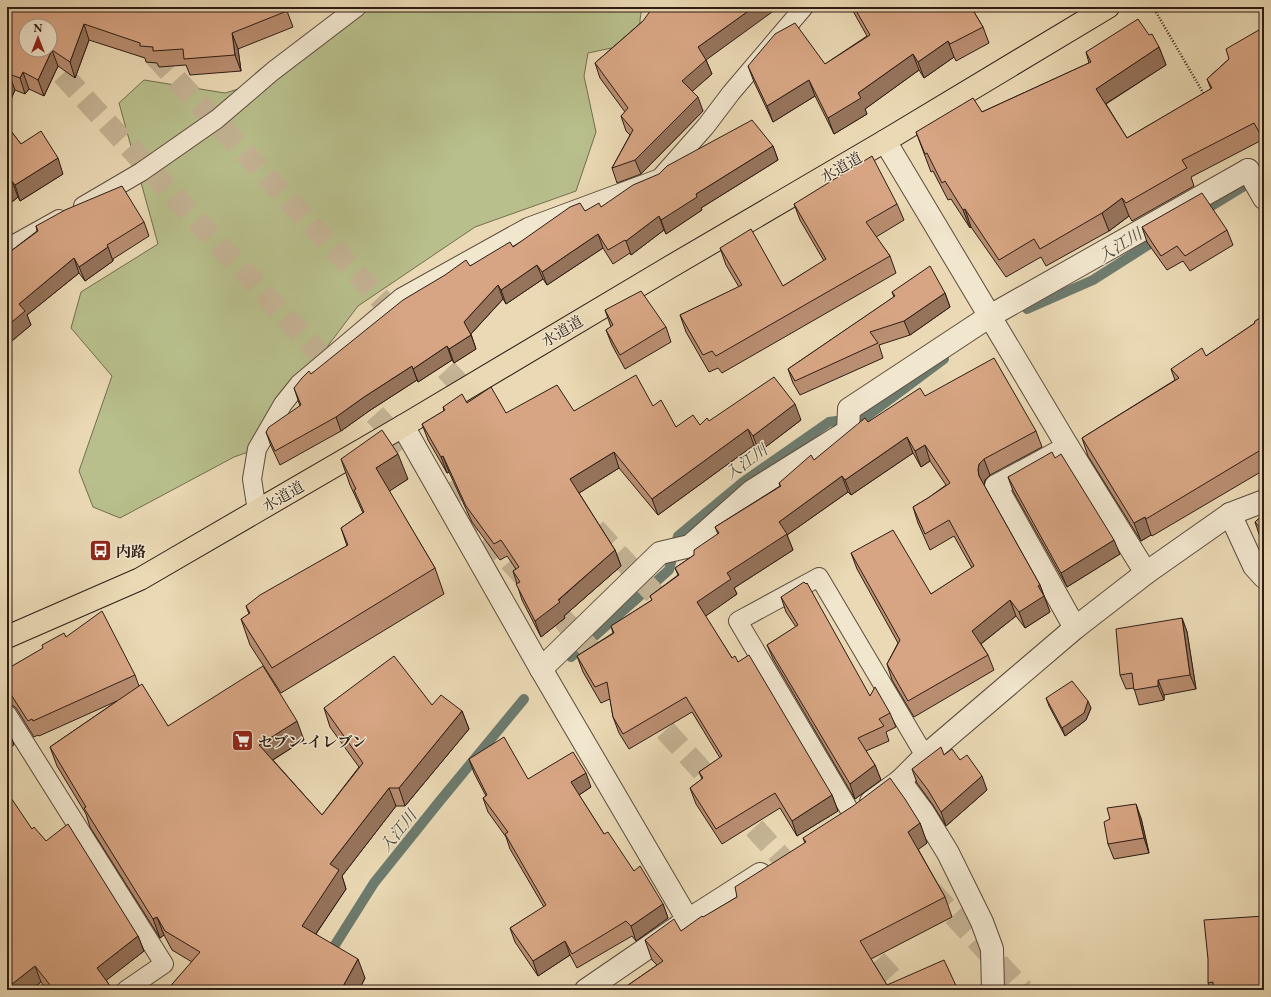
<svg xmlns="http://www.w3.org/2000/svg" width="1271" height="997" viewBox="0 0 1271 997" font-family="'EB Garamond','Noto Serif JP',serif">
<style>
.green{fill:#b8bf8c;stroke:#726e50}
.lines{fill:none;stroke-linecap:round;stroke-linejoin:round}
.stream{stroke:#6d7b6e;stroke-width:10}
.motorway-tunnel{stroke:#c4b394;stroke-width:22;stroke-dasharray:22 11;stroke-linecap:butt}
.service-casing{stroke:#5c4c3d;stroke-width:20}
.pedestrian-casing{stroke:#5c4c3d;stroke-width:24}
.minor-casing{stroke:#5c4c3d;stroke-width:24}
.primary-casing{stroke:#2d1d15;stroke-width:24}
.path{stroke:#2d1d15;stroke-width:2.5;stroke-dasharray:1 2;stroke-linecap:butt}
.service{stroke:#f1e6ce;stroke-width:18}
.pedestrian{stroke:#f1e6ce;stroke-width:22}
.minor{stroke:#f1e6ce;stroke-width:22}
.primary{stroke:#ead9b4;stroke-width:22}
.wall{fill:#b98e71;stroke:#2d1d15}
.shaded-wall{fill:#96745c;stroke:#2d1d15}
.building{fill:#d7a583;stroke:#2d1d15;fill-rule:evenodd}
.labels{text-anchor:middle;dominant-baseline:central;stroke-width:3;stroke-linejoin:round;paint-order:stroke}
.street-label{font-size:15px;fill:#2d1d15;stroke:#f1e6ce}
.poi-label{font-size:15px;font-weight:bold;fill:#2d1d15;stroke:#f1e6ce;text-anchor:start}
.water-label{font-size:16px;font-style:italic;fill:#4d4c41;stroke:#f1e6ce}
</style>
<rect width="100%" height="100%" fill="#ead9b4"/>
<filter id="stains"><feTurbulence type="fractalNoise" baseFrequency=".005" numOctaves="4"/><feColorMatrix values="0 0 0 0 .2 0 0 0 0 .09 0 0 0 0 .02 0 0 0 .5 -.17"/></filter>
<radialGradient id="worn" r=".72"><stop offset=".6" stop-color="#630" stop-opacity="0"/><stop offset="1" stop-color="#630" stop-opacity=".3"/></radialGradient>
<path class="green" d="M368,7h274l-2,13v22l-52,11 -4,23 12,56 -20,59 -101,36 -117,79 -59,78 -42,65 -23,8 -114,61 -27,-11 -14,-36 33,-95 -41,-48 10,-36 77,-48 -39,-141 25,-23 81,13 57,-17z"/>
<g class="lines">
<g class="stream">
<path d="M1200,213l49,-30 15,-11"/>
<path d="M1027,309l66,-29 66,-42"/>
<path d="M571,657l98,-87 9,-34 65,-54 86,-60 37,-5 78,-58"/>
<path d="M328,956l46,-73 65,-81 85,-103"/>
</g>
<g class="motorway-tunnel">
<path d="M109,7l385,414"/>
<path d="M7,15l19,20"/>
<path d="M40,50l365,397"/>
<path d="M443,488l167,183"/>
<path d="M595,529l78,85"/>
<path d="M643,706l159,174"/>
<path d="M931,891l92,99"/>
<path d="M854,936l49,54"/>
</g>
<defs>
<g id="service">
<path d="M83,206l58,-34 76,-53 56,-48 84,-64"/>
<path d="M7,248l52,-29"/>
<path d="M257,511l-5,-32 5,-30 26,-45 16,-20 103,-87 126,-70 132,-49 46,-52 25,-33 73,-86"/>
<path d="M7,714l157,250 -38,26"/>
<path d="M853,816l-115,-195 81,-44 106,179"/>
</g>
<path id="pedestrian" d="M541,669l119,-116 30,-7 62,-55 96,-60 1,-22 141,-93 258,-146"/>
<g id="minor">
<path d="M885,141l183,306 78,126"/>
<path d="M1248,170l16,28"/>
<path d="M403,426l138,243 147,251"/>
<path d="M1068,447l-72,39 79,142"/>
<path d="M1230,514l24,52 10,11"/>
<path d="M900,781l23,31 25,41 34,69 10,27 1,41"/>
<path d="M871,802l29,-21 25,-25 150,-128 71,-55 84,-59 34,-13"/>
<path d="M586,990l102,-70 72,-46"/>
</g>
<path id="primary" d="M7,637l133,-58 263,-153 267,-159 215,-126 223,-134"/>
</defs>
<use href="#service" class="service-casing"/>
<use href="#pedestrian" class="pedestrian-casing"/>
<use href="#minor" class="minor-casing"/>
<use href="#primary" class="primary-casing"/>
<path class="path" d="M1153,7l52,89"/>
<use href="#service" class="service"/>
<use href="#pedestrian" class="pedestrian"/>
<use href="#minor" class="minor"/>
<use href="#primary" class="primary"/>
</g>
<g class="wall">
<path d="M851,7h120l12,20 6,16 -33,18 -2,-4 -30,21 -5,-8 -54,39 2,5 -33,20 -19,-38 -42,26 -19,-40 -6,-16 77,-2 42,-28 -14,-25z"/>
<path d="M287,11l6,16 -55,22 3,22 -51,4 -4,-10 -27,2 -2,-4 -11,-1 -1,-4 -56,-18 -14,38 -17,-12 -14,30 -15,-7 -4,5 -10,-4 -8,18v-86z"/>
<path d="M643,21l63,39 6,14 -20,17 11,20 -62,63 -24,9 -5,-15 18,-33 -4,-4 -5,-15 4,-4 -25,-34 -5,-15z"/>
<path d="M1264,27v120l-4,-6 -69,36 3,9 -62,35 -3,-5 -20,15 -63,35 -5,-9 -35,20 -35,-50 -1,1 -19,-29 -3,1 -15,-29 -2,1 -15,-40 66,-20 107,-49 -3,-11 63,-17 10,12 7,18 -60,39 21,34 84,-49 -4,-10z"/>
<path d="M7,126l14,18 42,30 -43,27 -2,-4 -11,9z"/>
<path d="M773,146l5,14 -77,48 1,2 -36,24 -2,-4 -33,25 -1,-2 -17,11 -10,-16 -56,37 -4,-6 -37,25 -3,-5 -32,35 5,15 -22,14 -2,-3 -34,22 -1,-2 -48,31 -28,20 -61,34 -9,-19 -5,-14 34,-26 -6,-18 17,-14 159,-108 43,-19 72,-36 16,-4z"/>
<path d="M794,204h103l7,16 -28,17 14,19 6,17 -174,100 -4,-5 -9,4 -23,-40 -6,-17 59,-28 -13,-22 -6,-17 63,38 41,-25 -24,-41z"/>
<path d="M144,222l5,14 -36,23v2l-28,20 -6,-8 -52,42 4,10 -24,20v-91l30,-23 -1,-5z"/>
<path d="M1142,227l85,3 6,15 -43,26 -7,-10 -16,9 -20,-28z"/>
<path d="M892,292l53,1 5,14 -40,28 -31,10 4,13 -83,37 -7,-12 -5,-14 106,-72z"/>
<path d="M605,310l61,17 5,15 -46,27 -13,-24 -6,-15 5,-3z"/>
<path d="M1264,315v155l-112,66 -1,-1 -10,6 -53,-85 -6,-18 93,-58 -4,-11 35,-13 49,-33 -1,-1z"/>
<path d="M925,396l111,35 6,16 -52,28 -5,5 -1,5 56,100 10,27 -25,16 -9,-12 -35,28 7,11 6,15 -80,47 -22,-37 -5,-16 11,-21 -41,-74 -6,-16 80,41 41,-26 -18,-32 -24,14 -12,-27 -5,-16 15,-9 18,-13 -16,-24 -9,6 -8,-14 -62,42 -3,-3 -61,43 6,15 -59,38 3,6 -32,22 27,42 6,4 94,133 6,16 -41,25 -17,-28 -58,36 -26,-40 -6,-16 12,-9 -3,-7 21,-14 -28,-46 -63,37 -10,-16 -6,-16 -3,-18 -9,4 -18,-31 -6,-16 36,-23 -2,-7 41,-26 -2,-4 28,-21 -3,-7 19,-13 24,-21 -3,-7 65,-41 -1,-3 35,-23 54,-38z"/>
<path d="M467,403l39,10 68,-2 79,-5 23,21 24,-2 9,-4 92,-1 -42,32 -5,-7 -96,70 -39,-47 -40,25 36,57 6,16 -57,50 1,2 -24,19 -19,-37 -9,-29 3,-2 -9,-13 -7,4 -28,-38 -23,-50 -2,1 -19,-33 -6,-16 22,-13 -1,-4z"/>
<path d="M1055,458l65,96 -53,33 -54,-96 -5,-14z"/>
<path d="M341,459l67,20 -19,12 46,77 9,26 -163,99 -31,-48 -9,-26 8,-5 -3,-8 101,-60 -6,-18 22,-15 -5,-11 -8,-17z"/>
<path d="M1264,514v27l-4,-4 -5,-15z"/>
<path d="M781,597l89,99 20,17 6,14 -10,5 3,9 -23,10 9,14 6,15 -26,19 -82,-140 -6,-14 29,-18 -10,-15z"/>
<path d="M1182,618l5,14 9,57 -32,6v5l-25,5 -5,-17 -8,1 -6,-14z"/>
<path d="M66,637l69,38 4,11 29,40 136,14 -31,20 49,55 37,-48 -29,-40 -6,-19 108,-3 30,6 7,18 -64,77h-9l-54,70 4,13 -30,45 49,44 -6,12h-192l25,-28 -20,-12 -8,-15 -4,3 -70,-111 -4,-13 -29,-48 -7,-19 67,-46 -78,35 -1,-1 -4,2 -18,-29 -4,-3 -5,-1v-35z"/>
<path d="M1046,698l45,10 -5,12 -21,16 -16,-30z"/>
<path d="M7,727l2,3 5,15 -7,4z"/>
<path d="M944,755l16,5 27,30 -41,36 -13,-21 -16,-22 -5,-14z"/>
<path d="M469,759l59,20 63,8 -12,8 25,39 30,37 29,33 5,14 -32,23 -4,-5 -55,32 -7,-13 -32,21 -23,-34 -5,-14 34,-21 -34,-58 -4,-12 -18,-25 -5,-14 3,-2 -12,-23z"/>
<path d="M1141,818l8,35 -35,6 -6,-15 2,-25z"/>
<path d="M920,823l7,20 -9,6 27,48 7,20 -81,42 16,26 -266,5 36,-25 -5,-5 -7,-20 36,-9 56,-34 68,-54 -2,-5z"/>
<path d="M32,829l14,12 92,95 6,15 -38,29 7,10h-66l-6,-8 -11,8h-23z"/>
<path d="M1264,916v74h-53l-3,-7z"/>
</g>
<g class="shaded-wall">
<path d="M754,7h25l-73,53 6,14 -25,22 -5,-15 16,-34z"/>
<path d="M84,24l5,16 -14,38 -5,-16z"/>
<path d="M232,33l6,16 3,22 -6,-16z"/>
<path d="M948,41l6,16 -30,21 -6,-16z"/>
<path d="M1159,47l7,18 -64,41 -6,-17z"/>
<path d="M52,50l6,16 -14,30 -6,-16z"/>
<path d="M913,54l6,16 -54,39 2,5 -33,20 -6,-16 30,-25z"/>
<path d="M23,72l6,17 -4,5 -5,-16z"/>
<path d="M9,74l6,16 -8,18v-29z"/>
<path d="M809,80l6,16 -42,26 -6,-16z"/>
<path d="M698,97l5,14 -62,63 -6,-14z"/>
<path d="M773,146l5,14 -77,48 1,2 -36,24 -5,-14 35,-26z"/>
<path d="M58,158l5,16 -43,27 -5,-16z"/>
<path d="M12,181l6,16 -11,9v-21z"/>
<path d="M1122,198l7,18 -20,15 -7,-18z"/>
<path d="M965,209l6,18 -1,1 -7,-18z"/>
<path d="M659,216l5,14 -33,25 -5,-14z"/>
<path d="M598,234l5,14 -56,37 -5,-13z"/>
<path d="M108,247l5,14 -28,20 -6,-14z"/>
<path d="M74,258l5,15 -52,42 4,10 -24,20v-19l12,-22z"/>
<path d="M537,265l6,14 -37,25 -5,-14z"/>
<path d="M498,285l5,14 -34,37 -5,-14z"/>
<path d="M945,293l5,14 -40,28 -6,-14z"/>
<path d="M471,335l5,14 -22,14 -5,-14z"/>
<path d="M447,346l5,14 -34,22 -5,-13z"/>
<path d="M412,366l5,14 -48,31 -28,20 -5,-14 28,-20z"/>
<path d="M795,404l6,16 -42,32 -6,-16z"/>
<path d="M748,429l6,16 -96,70 -6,-16z"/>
<path d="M907,437l6,16 -62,42 -6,-15z"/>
<path d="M925,445l5,16 -9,6 -6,-16z"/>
<path d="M614,452l5,16 -43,27 -6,-16z"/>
<path d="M398,454l10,25 -23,15 -9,-26z"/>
<path d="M443,456l6,16 -2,1 -6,-16z"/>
<path d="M984,459l6,16 -5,5 -1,6 -5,-10 -1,-6 1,-6z"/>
<path d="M842,476l6,16 -61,43 6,15 -59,38 3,6 -34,24 -6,-16 82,-80z"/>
<path d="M1145,517l6,18 -10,6 -7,-18z"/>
<path d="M1114,540l6,14 -53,33 -6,-14z"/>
<path d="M615,550l6,16 -57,50 1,2 -24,19 -6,-16z"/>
<path d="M1040,585l10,27 -25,16 -6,-16 19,-26z"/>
<path d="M1010,600l6,16 -38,30 -6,-15z"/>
<path d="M1182,618l5,14 9,57 -6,-14z"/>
<path d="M1158,680l6,15v5l-6,-14z"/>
<path d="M1088,701l3,7 -5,12 -21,16 -3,-8z"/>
<path d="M462,711l7,18 -64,77 -6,-18z"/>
<path d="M297,721l7,19 -38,24 -7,-19z"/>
<path d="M875,765l6,15 -26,19 -5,-15z"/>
<path d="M586,773l5,14 -15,10 -5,-15z"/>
<path d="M982,776l5,14 -41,36 -5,-14z"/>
<path d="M389,788l7,18 -54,70 4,13 -37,55 -7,-18 28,-62z"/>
<path d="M832,795l6,16 -41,25 -5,-15z"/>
<path d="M1136,804l5,14 8,35 -5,-15z"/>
<path d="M920,823l7,20 -12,9 -7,-20z"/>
<path d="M663,904l5,14 -32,23 -5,-15z"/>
<path d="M157,917l7,18 -4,3 -7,-19z"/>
<path d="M138,936l6,15 -41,32 -6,-15z"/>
<path d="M565,941l5,14 -32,21 -5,-15z"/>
<path d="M358,959l7,19 -6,12h-18z"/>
<path d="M35,966l6,16 -11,8h-23v-2z"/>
</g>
<g class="building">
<path d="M14,7h272l1,4 -55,22 3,22 -51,4 -1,-10 -30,2v-4l-13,-1v-3l-56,-19 -14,38 -18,-12 -14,30 -15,-8 -3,6 -11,-4 -2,5v-57zM26,26h24v24h-24z"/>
<path d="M653,7h101l-56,40 8,13 -24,21 16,16 -63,63 -23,8 21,-38 -12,-14 7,-8 -33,-45 48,-42z"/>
<path d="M854,7h117l12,20 -33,17 -2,-3 -30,21 -5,-8 -55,39 3,5 -33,20 -19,-38 -42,26 -19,-40 27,-32 20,-11 30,41 45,-29z"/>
<path d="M1138,19l11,16 3,-1 7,13 -63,42 31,49 85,-50 -5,-9 22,-20 -3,-10 38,-22v114l-10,-18 -72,37 5,8 -61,35 -4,-5 -20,15 -62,36 -6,-10 -35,21 -34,-51 -2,1 -18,-29 -3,2 -15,-30 -2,1 -9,-22 57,-34 9,14 109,-50 -5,-10z"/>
<path d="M752,120l21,26 -77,48 1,3 -36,23 -2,-4 -33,25 -1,-1 -17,10 -10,-16 -56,38 -5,-7 -36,25 -3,-5 -34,37 7,13 -22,14 -2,-3 -34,23 -1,-3 -48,31 -28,20 -61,34 -9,-19 3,-5 32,-22 -7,-17 8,-10 7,-7 2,3 92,-74 42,-25 21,-15 4,6 40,-24 3,5 57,-40 10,-4 5,8 14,-8 2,4 32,-22 26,-11 8,-8z"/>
<path d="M7,126l14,18 20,-13 17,27 -43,27 -3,-4 -5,4z"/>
<path d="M872,156l25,48 -31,18 24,34 -174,100 -4,-5 -9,4 -23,-40 62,-30 -22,-37 31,-19 32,57 43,-27 -32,-55z"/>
<path d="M122,186l22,36 -37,23 1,2 -29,20 -5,-9 -55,46 6,7 -18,15v-72l31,-23 -2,-5 29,-16z"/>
<path d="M1202,193l25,37 -42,26 -8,-10 -16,10 -19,-29z"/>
<path d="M930,266l15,27 -41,28 -34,11 8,11 -83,38 -7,-12 107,-73 -3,-4z"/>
<path d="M641,291l25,36 -46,28 -14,-25 7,-5 -8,-15z"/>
<path d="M1264,315v133l-118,71 -1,-2 -11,6 -52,-85 97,-60 -8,-9 31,-21 4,8 49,-33 -1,-1z"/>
<path d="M994,358l42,73 -52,28 -5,5 -1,6 1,6 61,109 -2,1 6,10 -25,16 -9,-12 -38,31 16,24 -80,46 -21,-37 13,-24 -49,-87 42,-23 38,64 43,-28 -25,-46 -24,14 -12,-27 15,-9 22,-15 -25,-38 -10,6 -8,-14 -62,43 -3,-4 -63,46 8,12 -60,39 4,6 -34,23 35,56 3,-2 3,6 11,-7 83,140 -40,26 -17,-28 -59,36 -26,-41 13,-10 -4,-6 23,-16 -36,-59 -63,37 -10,-17 -6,-35 -12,5 -18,-31 37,-23 -3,-7 41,-26 -2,-4 29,-21 -4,-7 19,-13v-5l25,-17 -4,-6 66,-41 -2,-3 32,-28 3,5 51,-42 3,4 52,-34 5,8z"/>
<path d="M636,375l17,31 8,-6 15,27 17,-12 7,10 7,-7 2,3 65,-44 21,27 -42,32 -5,-7 -96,70 -38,-47 -44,27 45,71 -57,50 2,2 -25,19 -19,-37 4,-2 -7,-11 6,-4 -18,-27 -7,4 -28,-38 -23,-50 -2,1 -19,-33 23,-14 -2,-3 19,-13 5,9 24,-16 15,26 51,-28 17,26z"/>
<path d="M382,430l16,24 -22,14 59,100 -163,100 -31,-49 9,-6 -4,-7 14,-11 88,-50 -7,-17 23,-16 -10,-22 2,-1 -15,-30z"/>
<path d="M1052,452l3,6 6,-4 53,86 -53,33 -53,-96z"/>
<path d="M1264,514v18l-9,-10z"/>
<path d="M804,582l2,2 1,-1 63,113 5,-9 15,26 -11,6 5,7 -26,12 17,27 -25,19 -83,-139 31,-20 -17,-28z"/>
<path d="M102,611l33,64 -102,46 -1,-2 -4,2 -18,-28 -3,-3v-21l36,-21 -1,-3 22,-12 2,4z"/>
<path d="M1182,618l8,57 -32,5v6l-24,4 -2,-17 -12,2 -4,-46z"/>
<path d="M394,656l38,49 9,-10 21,16 -63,77h-10l-59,76 9,6 -37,56 56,33 -17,31h-174l33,-38 -35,-21 -8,-14 -4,2 -69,-111 2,-1 -36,-60 92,-63 26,42 95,-60 34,55 -38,24 63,70 41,-52 -39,-55z"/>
<path d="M1072,681l16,20 -4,12 -22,15 -16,-30z"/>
<path d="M504,737l24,42 45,-27 13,21 -15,9 33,52 4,-2 26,39 6,-5 23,38 -32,22 -5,-5 -54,33 -7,-13 -32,20 -23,-33 36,-23 -41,-71 3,-2 -25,-34 4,-3 -18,-36z"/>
<path d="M941,747l3,8 8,-6 8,11 7,-5 15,21 -41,36 -13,-22 -16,-21z"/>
<path d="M890,778l15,21 15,24 -12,9 37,65 -85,44 27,44 57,-25 14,30h-337l42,-29 -18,-21 29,-21 7,12 21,-15 1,1 34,-20 -2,-10 71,-45 -3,-4 50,-32z"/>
<path d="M7,792l25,37 2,-2 12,14 22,-17 70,112 -41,32 16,22h-59l-19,-24 -28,22z"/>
<path d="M1136,804l8,34 -36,6 -4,-22 6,-3 -3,-11z"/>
<path d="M1264,916v74h-51v-8l-5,1v-24l-4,-39z"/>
</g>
<defs>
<symbol id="bus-square" viewBox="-11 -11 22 22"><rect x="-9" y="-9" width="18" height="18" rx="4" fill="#8f2418" stroke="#f1e6ce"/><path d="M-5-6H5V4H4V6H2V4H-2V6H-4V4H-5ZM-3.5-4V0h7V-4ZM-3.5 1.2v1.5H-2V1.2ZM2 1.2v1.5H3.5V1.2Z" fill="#fff"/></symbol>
<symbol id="supermarket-square" viewBox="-11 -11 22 22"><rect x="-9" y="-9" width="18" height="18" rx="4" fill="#8f2418" stroke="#f1e6ce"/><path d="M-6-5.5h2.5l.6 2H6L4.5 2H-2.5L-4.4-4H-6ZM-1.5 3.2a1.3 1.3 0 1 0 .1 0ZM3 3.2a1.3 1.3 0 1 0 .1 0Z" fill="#fff"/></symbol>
</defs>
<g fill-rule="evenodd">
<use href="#bus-square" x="88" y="538" width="25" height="25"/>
<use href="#supermarket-square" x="230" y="728" width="25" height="25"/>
</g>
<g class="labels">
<g class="street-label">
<text transform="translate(841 167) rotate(-30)">水道道</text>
<text transform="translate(562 331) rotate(-31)">水道道</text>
<text transform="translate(283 496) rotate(-30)">水道道</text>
</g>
<g class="poi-label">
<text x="116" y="551">内路</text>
<text x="258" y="741">セブン-イレブン</text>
</g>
<g class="water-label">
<text transform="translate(1120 245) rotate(-32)">入江川</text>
<text transform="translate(746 462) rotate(-36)">入江川</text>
<text transform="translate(398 831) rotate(-51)">入江川</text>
</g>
</g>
<rect width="1271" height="997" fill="none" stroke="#ead9b4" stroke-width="24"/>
<rect x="8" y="8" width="1255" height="981" fill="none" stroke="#2d1d15" stroke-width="2"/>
<rect x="12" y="12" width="1247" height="973" fill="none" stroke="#2d1d15"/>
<g transform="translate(38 38)"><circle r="19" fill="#f1e6ce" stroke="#a39684"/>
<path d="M0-3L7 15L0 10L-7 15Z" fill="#8f2418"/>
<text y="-6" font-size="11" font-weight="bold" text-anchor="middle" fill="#2d1d15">N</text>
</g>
<rect width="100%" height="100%" filter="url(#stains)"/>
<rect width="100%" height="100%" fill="url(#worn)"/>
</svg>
